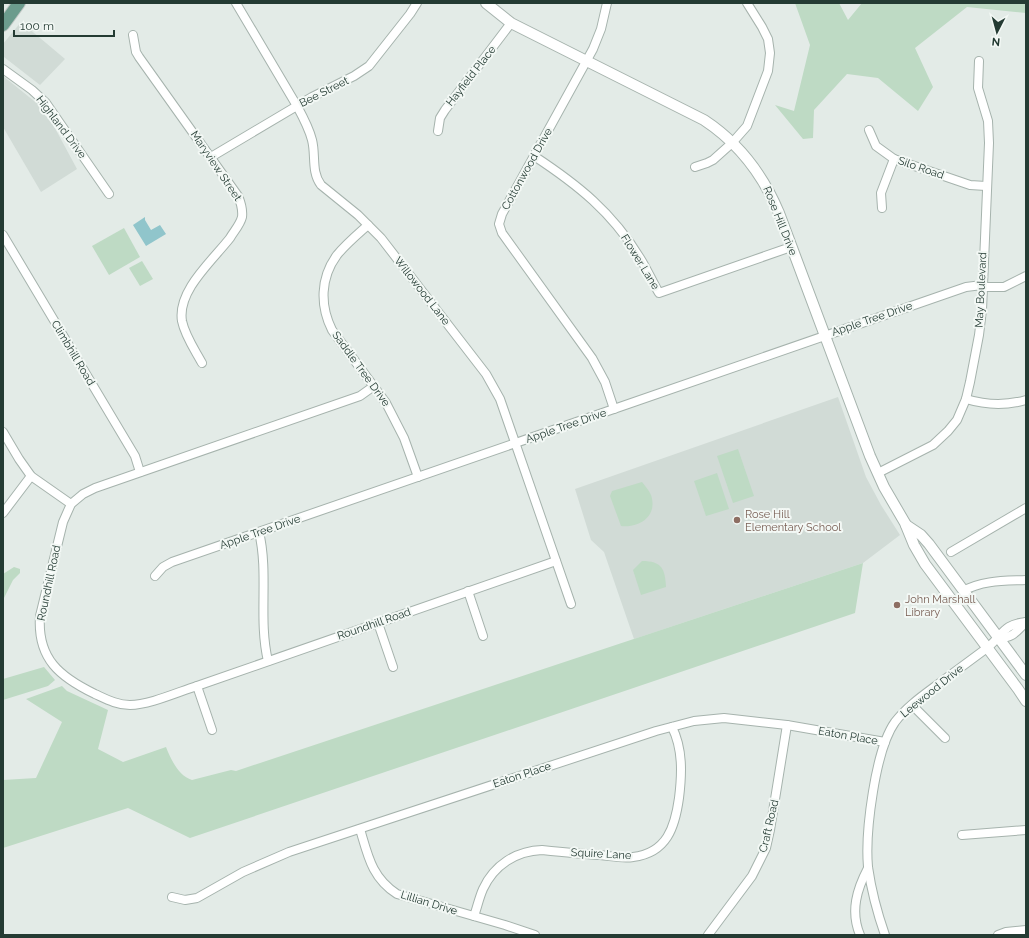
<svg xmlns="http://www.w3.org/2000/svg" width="1029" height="938" viewBox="0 0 1029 938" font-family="Raleway,sans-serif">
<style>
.built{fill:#d1dbd6}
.green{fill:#bedac4}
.water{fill:#90c5cb}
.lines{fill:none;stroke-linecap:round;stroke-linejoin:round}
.minor-casing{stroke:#a6b3ad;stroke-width:10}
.tertiary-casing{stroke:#a6b3ad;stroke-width:12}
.primary-casing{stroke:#c2c8c6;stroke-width:14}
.minor{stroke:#fff;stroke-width:8}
.tertiary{stroke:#fff;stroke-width:10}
.primary{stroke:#6c9c8d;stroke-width:12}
.education-dot{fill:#8d6e63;stroke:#f3f8f5;stroke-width:1.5}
.labels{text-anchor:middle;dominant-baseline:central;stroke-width:4;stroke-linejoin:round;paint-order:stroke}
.street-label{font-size:11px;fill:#243b33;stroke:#f3f8f5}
.education-label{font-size:11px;fill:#785e54;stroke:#f3f8f5;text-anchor:start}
</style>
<rect width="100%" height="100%" fill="#e3ebe7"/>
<g class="built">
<path d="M21,22l44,37 -25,26 -36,-28 -1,-13z"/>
<path d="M3,76l36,29 11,14 27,50 -36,23 -38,-65z"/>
<path d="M838,397l28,80 15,28 19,30 -37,28 -229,76 -30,-87 -13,-12 -16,-51z"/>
</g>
<g class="green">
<path d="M795,3h44l9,17 14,-17h164v10l-59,-6 -52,41 18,39 -15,24 -40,-33 -31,-4 -33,36 -1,28 -10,1 -28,-34 19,6 16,-66z"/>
<path d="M124,228l16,29 -31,18 -17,-29z"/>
<path d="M142,261l11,18 -13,7 -11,-18z"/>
<path d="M738,449l16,47 -21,7 -16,-47z"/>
<path d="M717,473l12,36 -23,7 -12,-35z"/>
<path d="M642,482c3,4 7,8 9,13 7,21 -11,33 -30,31l-11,-30 2,-5z"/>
<path d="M642,561c20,0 23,8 24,26l-25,8 -8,-25z"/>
<path d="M863,563l-8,50 -665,225 -62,-30 -125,40v-68l33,-2 26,-56 -36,-23 36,-13 5,5 41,19 -10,39 25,13 43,-15c5,13 13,29 26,33l39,-10 5,1z"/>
<path d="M14,567l6,2v4l-7,7 -10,20v-26z"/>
<path d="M44,667l11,13 -7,6 -45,14v-21z"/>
</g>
<path class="water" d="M145,217v3l6,10 9,-5 6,9 -20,12 -13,-21z"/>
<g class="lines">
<defs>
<g id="minor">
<path d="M236,3l61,103c6,11 12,22 15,34 4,15 -1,32 9,45l37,30 23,23 105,136 14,25 71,205"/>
<path d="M607,3l-6,26 -8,20 -91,165 -3,10 3,9 90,125 13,24 9,27"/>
<path d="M133,35l3,17 3,5 99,139c3,7 5,13 4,21 -2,8 -8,14 -12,21 -18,23 -53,53 -48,83 3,15 13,29 20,42"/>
<path d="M3,69l29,21 14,13 63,91"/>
<path d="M869,130l7,16 18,13 76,26 16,1"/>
<path d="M438,131l2,-13 5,-8 66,-87"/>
<path d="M534,156c44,29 78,56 106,102 7,11 12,23 19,35l132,-46"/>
<path d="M211,157l101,-60 42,-21 15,-10 41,-52 7,-11"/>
<path d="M695,167l12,-4 6,-3 19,-17 15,-17 21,-55 2,-18 -2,-14 -6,-12 -15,-24"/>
<path d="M882,208l-1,-15 13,-34"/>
<path d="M368,225c-10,9 -22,19 -31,30 -17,23 -17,51 -5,75l54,73 18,35 14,39"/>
<path d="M3,235l132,221 5,16"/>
<path d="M982,287h22l22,-11"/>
<path d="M374,386l-14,10 -265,92 -12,6 -12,10 -8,18 -23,94c-3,43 20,61 55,78 11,5 22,11 35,11 19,0 48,-13 67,-19l359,-125"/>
<path d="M966,399c20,6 39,7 60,1"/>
<path d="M3,432l16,27 12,17 40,28"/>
<path d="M878,473l55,-28 15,-14 9,-11 9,-21 4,-17 9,-47 3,-25 7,-167 -1,-22 -10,-33 1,-27"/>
<path d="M3,513l28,-37"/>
<path d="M259,532c10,42 -1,87 9,129"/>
<path d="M951,552l75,-44"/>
<path d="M155,576l8,-9 9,-5 794,-275 16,-2"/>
<path d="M468,591l15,45"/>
<path d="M963,591c20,-11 42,-10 63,-11"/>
<path d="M378,623l15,44"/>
<path d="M998,638c15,0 18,-6 28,-16"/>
<path d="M197,686l15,44"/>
<path d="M912,705l33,33"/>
<path d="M360,829c8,27 12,49 37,65l108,31 30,10"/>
<path d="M962,835l64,-5"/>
<path d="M172,897l13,3 12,-2 46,-26 46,-20 367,-121 38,-10 30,-3 63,7 98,17"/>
<path d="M474,916c3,-8 5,-18 9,-27 11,-24 33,-38 59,-39 19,2 39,4 58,5 11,1 23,4 33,2 34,-4 42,-30 46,-59 3,-24 4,-49 -7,-71"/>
<path d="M708,935l44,-59 14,-28 4,-18 17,-105"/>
<path d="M860,935c-10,-24 -3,-46 8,-67"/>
<path d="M885,935c-7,-20 -14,-47 -17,-68 -3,-34 7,-117 27,-145 12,-16 30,-28 46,-40 15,-11 31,-23 46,-34 16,-13 16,-24 39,-26"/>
<path d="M998,935l8,-3 20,-2"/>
</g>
<g id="tertiary">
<path d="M486,3l25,20 193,97c35,23 59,55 75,93l91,243 14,31 21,36 9,22 11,19 93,125 8,12"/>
<path d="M906,525l15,10 8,9 97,131"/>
</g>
<path id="primary" d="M3,25l16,-22"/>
</defs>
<use href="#minor" class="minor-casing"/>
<use href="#tertiary" class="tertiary-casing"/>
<use href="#primary" class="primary-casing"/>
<use href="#minor" class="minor"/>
<use href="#tertiary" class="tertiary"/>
<use href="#primary" class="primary"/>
</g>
<g class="education-dot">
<circle cx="737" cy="520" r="4"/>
<circle cx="897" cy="605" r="4"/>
</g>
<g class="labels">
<g class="street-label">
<text transform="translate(471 76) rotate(-52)">Hayfield Place</text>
<text transform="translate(324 92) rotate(-27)">Bee Street</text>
<text transform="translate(61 127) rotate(53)">Highland Drive</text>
<text transform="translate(216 166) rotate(56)">Maryview Street</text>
<text transform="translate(921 168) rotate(19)">Silo Road</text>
<text transform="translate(527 169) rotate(-61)">Cottonwood Drive</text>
<text transform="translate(780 221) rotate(68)">Rose Hill Drive</text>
<text transform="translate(640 262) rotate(58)">Flower Lane</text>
<text transform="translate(981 290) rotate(-87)">May Boulevard</text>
<text transform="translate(422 291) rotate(52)">Willowood Lane</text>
<text transform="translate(872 319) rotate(-19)">Apple Tree Drive</text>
<text transform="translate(73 353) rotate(59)">Climbhill Road</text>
<text transform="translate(361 369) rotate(54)">Saddle Tree Drive</text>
<text transform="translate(566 426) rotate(-19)">Apple Tree Drive</text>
<text transform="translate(260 532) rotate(-19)">Apple Tree Drive</text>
<text transform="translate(49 583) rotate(-78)">Roundhill Road</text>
<text transform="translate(374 624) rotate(-19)">Roundhill Road</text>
<text transform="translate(932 691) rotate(-39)">Leewood Drive</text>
<text transform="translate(848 736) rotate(10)">Eaton Place</text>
<text transform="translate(522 775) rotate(-18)">Eaton Place</text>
<text transform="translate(769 826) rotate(-77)">Craft Road</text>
<text transform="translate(601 854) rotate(3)">Squire Lane</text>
<text transform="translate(429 903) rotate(17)">Lillian Drive</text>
</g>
<g class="education-label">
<text x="745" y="514">Rose Hill<tspan x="745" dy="13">Elementary School</tspan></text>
<text x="905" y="599">John Marshall<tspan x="905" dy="13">Library</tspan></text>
</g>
</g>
<rect width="1029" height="938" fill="none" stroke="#243b33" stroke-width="8"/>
<g transform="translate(997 32) rotate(186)" stroke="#f3f8f5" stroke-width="3" paint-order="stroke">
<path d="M0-3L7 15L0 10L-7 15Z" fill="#243b33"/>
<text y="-6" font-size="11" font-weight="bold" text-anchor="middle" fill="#243b33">N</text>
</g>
<path d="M14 30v6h100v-6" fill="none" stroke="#243b33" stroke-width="2"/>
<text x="20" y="30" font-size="12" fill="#243b33" stroke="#f3f8f5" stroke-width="3" paint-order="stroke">100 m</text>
</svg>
